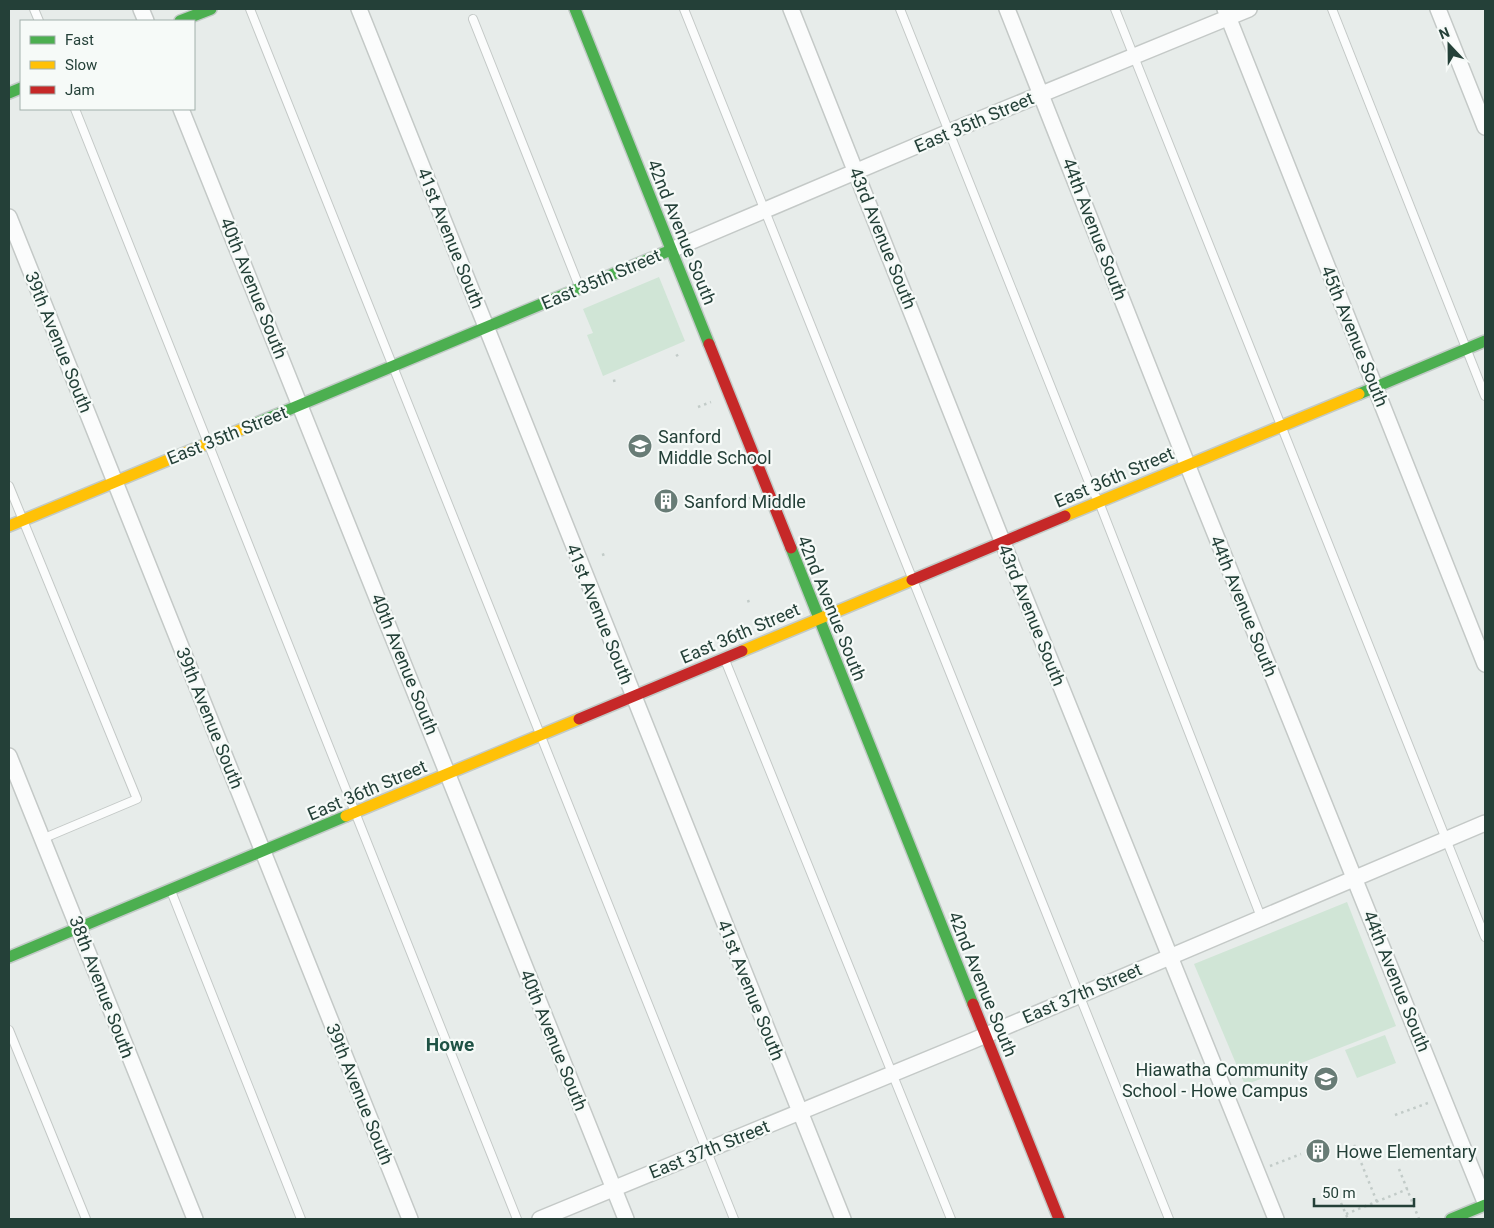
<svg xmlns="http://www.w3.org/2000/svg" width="1494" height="1228" viewBox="0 0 1494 1228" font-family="Roboto,sans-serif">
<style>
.green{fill:#d0e5d6}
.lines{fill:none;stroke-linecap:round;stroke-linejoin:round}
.lane-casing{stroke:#c4c9c7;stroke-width:10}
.street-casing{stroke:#c4c9c7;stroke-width:18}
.fast-casing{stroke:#c2cac7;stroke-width:14}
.slow-casing{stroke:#c2cac7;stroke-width:14}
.jam-casing{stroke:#c2cac7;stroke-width:14}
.path{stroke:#c2cbc8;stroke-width:2.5;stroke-dasharray:2.5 4;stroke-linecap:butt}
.lane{stroke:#fbfcfc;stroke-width:8}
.street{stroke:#fbfcfc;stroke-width:15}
.fast{stroke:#4caf50;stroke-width:11}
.slow{stroke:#ffc107;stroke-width:11}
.jam{stroke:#c62828;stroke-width:11}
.labels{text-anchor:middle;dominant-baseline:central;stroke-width:4.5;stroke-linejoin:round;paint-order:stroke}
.street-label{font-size:18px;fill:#244038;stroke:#f6faf8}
.poi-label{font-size:18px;fill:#244038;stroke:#f6faf8;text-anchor:start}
.neighbourhood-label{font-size:19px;font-weight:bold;fill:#1f5245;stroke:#f6faf8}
</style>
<rect width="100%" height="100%" fill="#e7ecea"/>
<g class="green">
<path d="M659,277l26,64 -82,35 -16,-41 6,-2 -10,-24z"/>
<path d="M1347,902l49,124 -151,59 -51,-121z"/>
<path d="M1385,1035l11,28 -39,15 -12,-28z"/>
</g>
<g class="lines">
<defs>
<g id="lane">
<path d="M34,9l5,12"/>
<path d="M250,9l484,1210"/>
<path d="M684,9l485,1210"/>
<path d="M900,9l192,481 7,12 162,415"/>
<path d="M1115,9l370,928"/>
<path d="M1332,9l153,387"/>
<path d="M473,19l106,267"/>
<path d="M75,109l442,1110"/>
<path d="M9,486l128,313 -95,40"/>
<path d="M725,660l226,559"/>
<path d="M171,891l130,328"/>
<path d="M9,1030l77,189"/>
</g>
<g id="street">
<path d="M141,9l5,12"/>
<path d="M359,9l484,1210"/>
<path d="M791,9l212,534 273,676"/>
<path d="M1007,9l186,470 292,723"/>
<path d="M1225,9l260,655"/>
<path d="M1438,9l47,118"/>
<path d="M181,109l445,1110"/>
<path d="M9,217l401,1002"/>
<path d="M671,250l278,-118 300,-123"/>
<path d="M9,756l186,463"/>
<path d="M540,1219l432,-178 513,-218"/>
</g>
<g id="fast">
<path d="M575,9l134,335"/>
<path d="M180,21l31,-12"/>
<path d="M9,93l12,-5"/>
<path d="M1359,394l126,-53"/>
<path d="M252,425l419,-175"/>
<path d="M791,548l182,456"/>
<path d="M9,957l337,-141"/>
<path d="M1451,1219l34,-14"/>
</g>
<g id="slow">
<path d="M1065,516l294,-122"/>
<path d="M9,526l243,-101"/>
<path d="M742,651l170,-71"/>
<path d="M346,816l233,-97"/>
</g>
<g id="jam">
<path d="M709,344l82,204"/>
<path d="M912,580l153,-64"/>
<path d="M579,719l163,-68"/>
<path d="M973,1004l86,215"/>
</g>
</defs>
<use href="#lane" class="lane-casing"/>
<use href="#street" class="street-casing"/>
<use href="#fast" class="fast-casing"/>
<use href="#slow" class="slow-casing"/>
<use href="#jam" class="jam-casing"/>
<g class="path">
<path d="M676,356l5,-3"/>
<path d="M613,381l5,-1"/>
<path d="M698,407l13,-5"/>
<path d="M737,503l13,-5"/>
<path d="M602,555l6,-2"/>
<path d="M748,600l2,6"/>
<path d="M755,620l2,4"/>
<path d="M1395,1115l33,-12"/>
<path d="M1354,1145l23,57"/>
<path d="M1270,1166l31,-12"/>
<path d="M1399,1169l20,50"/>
<path d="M1341,1203l7,16"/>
<path d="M1346,1214l62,-25"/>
</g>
<use href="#lane" class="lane"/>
<use href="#street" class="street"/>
<use href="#fast" class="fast"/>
<use href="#slow" class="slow"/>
<use href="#jam" class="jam"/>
</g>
<defs>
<symbol id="school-disc" viewBox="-11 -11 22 22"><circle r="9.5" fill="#687c76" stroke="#f6faf8"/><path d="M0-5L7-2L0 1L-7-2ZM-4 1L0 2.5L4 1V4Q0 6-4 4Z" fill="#fff"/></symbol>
<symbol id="building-disc" viewBox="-11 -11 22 22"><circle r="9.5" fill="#687c76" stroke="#f6faf8"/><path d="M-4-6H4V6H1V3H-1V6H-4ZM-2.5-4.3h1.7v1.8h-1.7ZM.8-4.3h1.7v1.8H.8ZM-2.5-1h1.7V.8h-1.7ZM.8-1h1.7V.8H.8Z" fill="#fff"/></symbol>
</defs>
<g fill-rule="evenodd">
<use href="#school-disc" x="626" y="432" width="28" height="28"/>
<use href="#building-disc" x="652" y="487" width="28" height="28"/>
<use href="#school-disc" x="1312" y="1065" width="28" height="28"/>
<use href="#building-disc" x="1304" y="1137" width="28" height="28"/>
</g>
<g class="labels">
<g class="street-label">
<text transform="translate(974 122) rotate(-23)">East 35th Street</text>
<text transform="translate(1095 229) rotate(69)">44th Avenue South</text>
<text transform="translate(682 232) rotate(68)">42nd Avenue South</text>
<text transform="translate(451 238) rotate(68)">41st Avenue South</text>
<text transform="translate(883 238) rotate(68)">43rd Avenue South</text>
<text transform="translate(601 279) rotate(-23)">East 35th Street</text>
<text transform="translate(254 288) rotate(68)">40th Avenue South</text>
<text transform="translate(1355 336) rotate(68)">45th Avenue South</text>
<text transform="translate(59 342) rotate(68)">39th Avenue South</text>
<text transform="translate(227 435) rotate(-22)">East 35th Street</text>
<text transform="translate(1114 477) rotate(-23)">East 36th Street</text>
<text transform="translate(1244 606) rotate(68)">44th Avenue South</text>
<text transform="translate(832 608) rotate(68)">42nd Avenue South</text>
<text transform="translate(600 614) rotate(68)">41st Avenue South</text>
<text transform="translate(1032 615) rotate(68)">43rd Avenue South</text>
<text transform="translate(740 633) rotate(-23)">East 36th Street</text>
<text transform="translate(405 664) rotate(68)">40th Avenue South</text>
<text transform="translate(210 718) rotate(68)">39th Avenue South</text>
<text transform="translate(367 790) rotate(-23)">East 36th Street</text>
<text transform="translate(1397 981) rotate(68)">44th Avenue South</text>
<text transform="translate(983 984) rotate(68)">42nd Avenue South</text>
<text transform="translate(102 987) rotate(69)">38th Avenue South</text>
<text transform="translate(751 990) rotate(68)">41st Avenue South</text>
<text transform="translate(1082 993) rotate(-23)">East 37th Street</text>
<text transform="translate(554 1040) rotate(68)">40th Avenue South</text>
<text transform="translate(360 1094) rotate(68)">39th Avenue South</text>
<text transform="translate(709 1149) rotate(-22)">East 37th Street</text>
</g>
<g class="poi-label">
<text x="658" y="436">Sanford<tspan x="658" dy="21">Middle School</tspan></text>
<text x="684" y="501">Sanford Middle</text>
<text x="1308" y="1069" text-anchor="end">Hiawatha Community<tspan x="1308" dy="21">School - Howe Campus</tspan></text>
<text x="1336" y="1151">Howe Elementary</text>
</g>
<g class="neighbourhood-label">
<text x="450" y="1044">Howe</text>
</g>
</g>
<rect width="1494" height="1228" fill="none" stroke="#244038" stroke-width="20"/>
<rect x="20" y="20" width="175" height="90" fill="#f6faf8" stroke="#a2b0ab"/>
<rect x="30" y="36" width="25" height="8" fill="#4caf50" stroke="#a2b0ab"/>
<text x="65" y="45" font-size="15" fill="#244038">Fast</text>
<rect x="30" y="61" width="25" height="8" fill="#ffc107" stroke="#a2b0ab"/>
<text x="65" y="70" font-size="15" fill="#244038">Slow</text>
<rect x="30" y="86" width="25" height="8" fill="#c62828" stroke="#a2b0ab"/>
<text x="65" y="95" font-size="15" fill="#244038">Jam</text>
<g transform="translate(1449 45) rotate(338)" stroke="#f6faf8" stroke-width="4" paint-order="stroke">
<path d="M0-4L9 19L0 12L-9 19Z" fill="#244038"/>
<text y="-8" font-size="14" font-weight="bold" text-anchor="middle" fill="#244038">N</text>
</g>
<path d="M1314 1198v8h100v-8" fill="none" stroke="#244038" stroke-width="2.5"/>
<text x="1322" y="1198" font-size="15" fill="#244038" stroke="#f6faf8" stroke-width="4" paint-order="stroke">50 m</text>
</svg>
